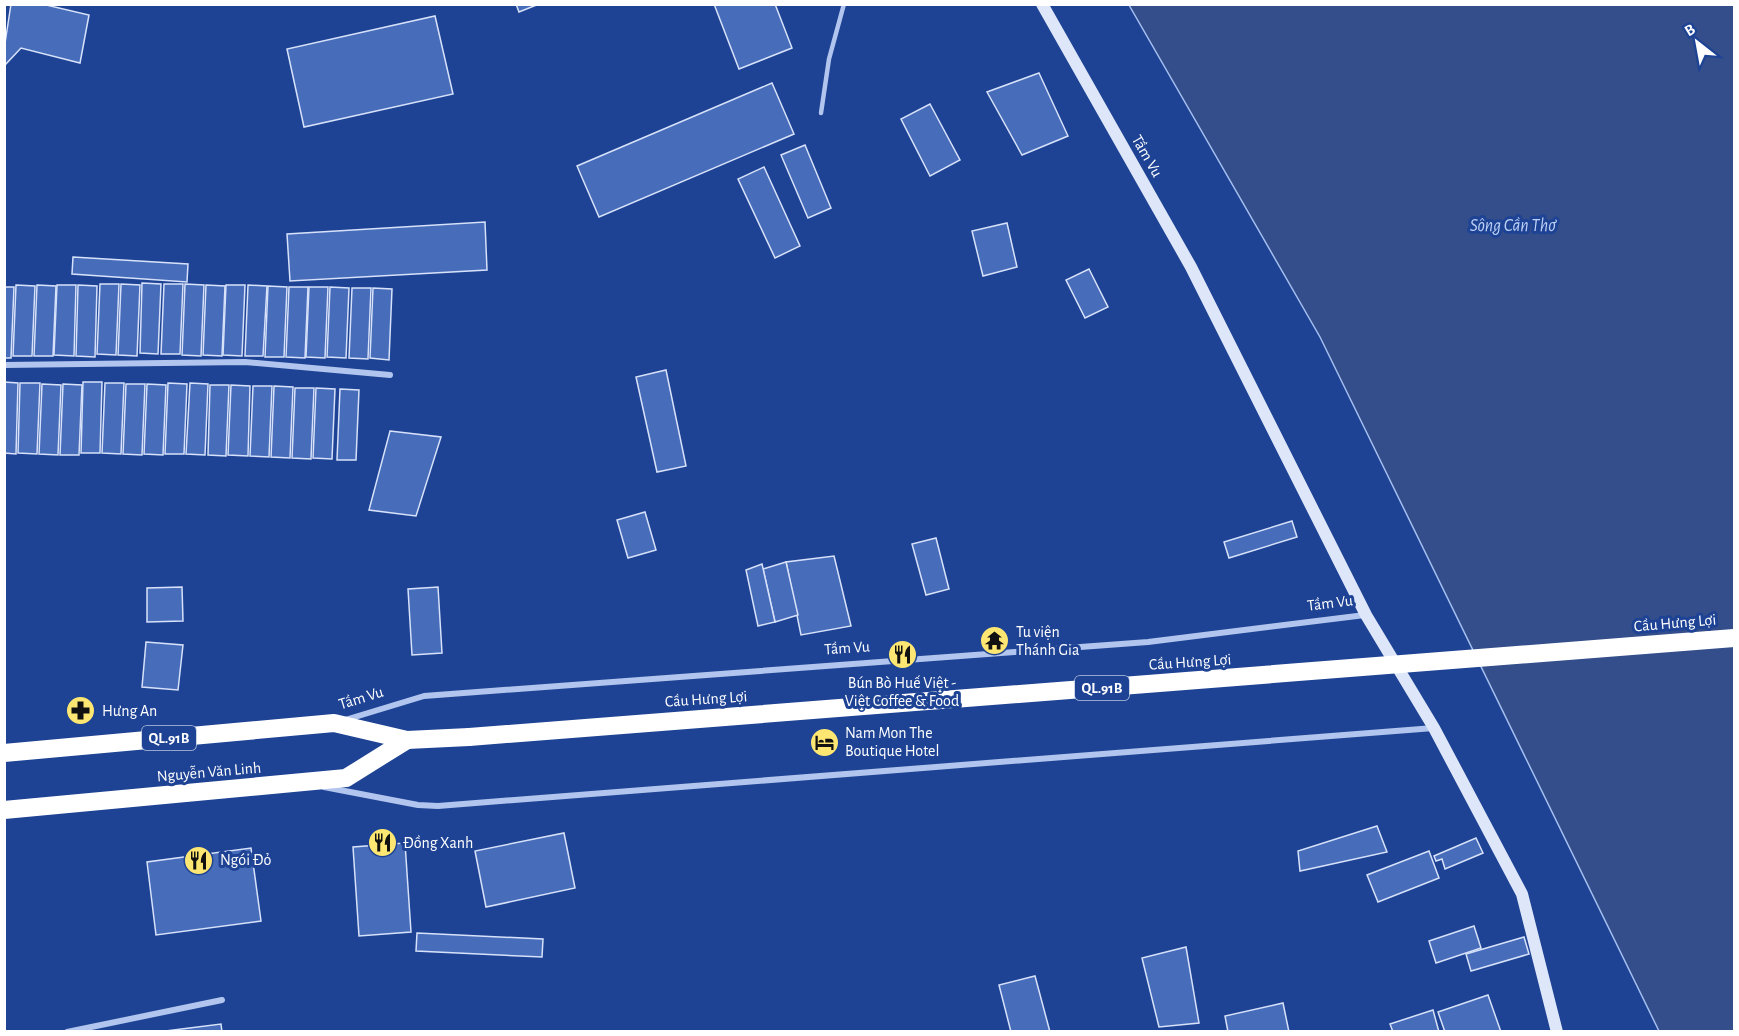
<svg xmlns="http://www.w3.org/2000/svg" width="1739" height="1036" viewBox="0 0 1739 1036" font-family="'Alegreya Sans',sans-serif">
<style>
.water{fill:#334e8a;stroke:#a4bef0;stroke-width:1.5}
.building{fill:#476cba;stroke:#d7e2fa;stroke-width:1.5}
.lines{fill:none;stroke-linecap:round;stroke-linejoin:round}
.lane{stroke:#b1c5ee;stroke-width:4.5}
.street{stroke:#b1c5ee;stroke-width:6}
.secondary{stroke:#dee7fa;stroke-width:12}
.highway{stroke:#fff;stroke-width:18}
.highway-bridge{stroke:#fff;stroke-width:18}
.labels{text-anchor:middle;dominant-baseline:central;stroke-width:6;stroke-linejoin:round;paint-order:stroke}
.shield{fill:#1e4394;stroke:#bcc7df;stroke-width:1.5}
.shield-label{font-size:15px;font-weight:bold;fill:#fff}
.street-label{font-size:16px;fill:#fff;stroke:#1e4394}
.poi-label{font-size:16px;fill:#fff;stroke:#1e4394;text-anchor:start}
.water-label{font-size:18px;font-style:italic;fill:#bdd0f5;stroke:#1e4394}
</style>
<rect width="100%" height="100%" fill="#1e4394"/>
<path class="water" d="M1129,5h605v1026h-75l-339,-694z"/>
<g class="building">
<path d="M11,4h31l47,11 -9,48 -59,-15 -17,18v-16z"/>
<path d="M516,4h23l-20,8z"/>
<path d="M714,4h61l17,44 -53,21z"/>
<path d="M435,16l18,78 -149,33 -17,-78z"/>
<path d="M1039,73l29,63 -46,19 -35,-63z"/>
<path d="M772,83l22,51 -195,83 -22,-51z"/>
<path d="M930,104l30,56 -30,16 -29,-57z"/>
<path d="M805,145l26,63 -23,10 -27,-63z"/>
<path d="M764,167l36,79 -25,12 -37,-79z"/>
<path d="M485,222l2,48 -197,11 -3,-47z"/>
<path d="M1007,223l10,44 -34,9 -11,-45z"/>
<path d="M73,257l115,7 -1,18 -115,-8z"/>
<path d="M1089,269l19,38 -23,11 -19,-38z"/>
<path d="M142,283l19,1 -3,70 -18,-1z"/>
<path d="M100,284h19l-3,71 -19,-1z"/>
<path d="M121,284l19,1 -3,71 -19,-1z"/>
<path d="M164,284h19l-3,70h-19z"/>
<path d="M185,284l19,1 -3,71 -19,-1z"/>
<path d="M16,285l19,1 -3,70h-19z"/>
<path d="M37,285l19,1 -3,70h-19z"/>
<path d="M57,285h19l-2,71 -20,-1z"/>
<path d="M78,285l19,1 -2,71 -19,-1z"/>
<path d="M206,285l19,1 -3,70 -19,-1z"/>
<path d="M226,285h19l-3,71 -19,-1z"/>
<path d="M248,285l19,1 -4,70h-18z"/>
<path d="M268,286l19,1 -3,70h-19z"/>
<path d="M4,287h10l-3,71h-7z"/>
<path d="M289,287h19l-3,71 -19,-1z"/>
<path d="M309,287h19l-3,71 -19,-1z"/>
<path d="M330,287l19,1 -3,70 -19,-1z"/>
<path d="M352,288h19l-3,71 -19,-1z"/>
<path d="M373,288l19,1 -3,71 -19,-2z"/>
<path d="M666,370l20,96 -29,6 -21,-95z"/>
<path d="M4,382l14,1 -2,71 -12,-1z"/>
<path d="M83,382h19l-2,71h-19z"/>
<path d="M20,383h20l-3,71 -19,-1z"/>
<path d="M105,383h19l-3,71 -19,-1z"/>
<path d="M168,383l19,1 -3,70h-19z"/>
<path d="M190,383l18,1 -3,71 -19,-1z"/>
<path d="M42,384l19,1 -3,70 -19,-1z"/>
<path d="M63,384l19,1 -3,70h-19z"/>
<path d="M126,384h19l-3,71 -19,-1z"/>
<path d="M147,384l19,1 -3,70 -19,-1z"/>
<path d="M210,385h19l-3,71 -18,-1z"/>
<path d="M231,385l19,1 -2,70 -20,-1z"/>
<path d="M253,386h19l-3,71 -19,-1z"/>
<path d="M274,386l19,1 -3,71 -19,-1z"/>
<path d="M295,388h19l-3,71 -19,-1z"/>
<path d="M316,388l19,1 -3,70 -19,-1z"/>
<path d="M340,389l19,1 -3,70h-19z"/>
<path d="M390,431l51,6 -25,79 -47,-6z"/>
<path d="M645,512l11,38 -28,8 -11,-38z"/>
<path d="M1292,521l5,16 -68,21 -5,-16z"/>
<path d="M936,538l13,51 -23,6 -14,-51z"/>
<path d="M834,556l17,70 -50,9 -15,-73z"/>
<path d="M786,562l12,53 -23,7 -12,-53z"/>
<path d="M762,564l13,58 -17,4 -12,-56z"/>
<path d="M182,587l1,34 -36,1v-34z"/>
<path d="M438,587l4,66 -30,2 -4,-66z"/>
<path d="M146,642l37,3 -5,45 -36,-3z"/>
<path d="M1377,826l10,26 -87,19 -2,-20z"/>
<path d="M564,833l11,55 -89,19 -11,-56z"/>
<path d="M1476,838l7,15 -38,16 -3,-10 -6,2 -2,-5z"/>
<path d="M405,843l6,89 -52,4 -6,-89z"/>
<path d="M251,848l10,73 -105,14 -9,-73z"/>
<path d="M1429,851l10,27 -61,24 -11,-27z"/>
<path d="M1474,926l7,22 -45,15 -7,-22z"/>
<path d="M417,933l126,6 -1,18 -126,-6z"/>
<path d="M1524,937l5,17 -58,17 -5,-17z"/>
<path d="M1186,947l13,76 -40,4 -17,-69z"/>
<path d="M1035,976l15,56h-39l-12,-47z"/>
<path d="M1488,995l13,37h-56l-7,-20z"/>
<path d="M1283,1003l6,29h-61l-3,-16z"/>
<path d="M1433,1010l6,22h-46l-3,-8z"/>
<path d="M221,1024l1,8h-56v-1z"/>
</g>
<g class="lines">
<path class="lane" d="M821,113l8,-54 15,-55"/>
<g class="street">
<path d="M4,365l241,-3 145,13"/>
<path d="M345,720l79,-24 724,-54 217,-27"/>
<path d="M324,787l94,18 20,1 996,-78"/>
<path d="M67,1032l155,-32"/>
</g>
<path class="secondary" d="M1042,4l149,263 175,348 68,113 88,166 35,138"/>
<g class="highway">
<path d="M4,753l330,-30 73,17 62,-3"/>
<path d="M4,810l342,-32 61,-38"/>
</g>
<path class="highway-bridge" d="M469,737l1265,-99"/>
</g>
<defs>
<symbol id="temple-disc" viewBox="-11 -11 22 22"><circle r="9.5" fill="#fde671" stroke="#1e4394"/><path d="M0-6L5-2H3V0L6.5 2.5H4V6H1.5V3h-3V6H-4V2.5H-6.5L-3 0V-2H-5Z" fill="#111"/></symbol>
<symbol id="restaurant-disc" viewBox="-11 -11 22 22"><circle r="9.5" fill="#fde671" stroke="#1e4394"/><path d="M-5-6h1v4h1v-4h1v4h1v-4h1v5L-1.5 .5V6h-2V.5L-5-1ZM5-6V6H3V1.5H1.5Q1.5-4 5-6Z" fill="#111"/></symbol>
<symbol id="pharmacy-disc" viewBox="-11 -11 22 22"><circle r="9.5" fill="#fde671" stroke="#1e4394"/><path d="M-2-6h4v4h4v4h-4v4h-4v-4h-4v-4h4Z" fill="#111"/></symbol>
<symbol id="hotel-disc" viewBox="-11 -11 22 22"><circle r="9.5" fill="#fde671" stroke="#1e4394"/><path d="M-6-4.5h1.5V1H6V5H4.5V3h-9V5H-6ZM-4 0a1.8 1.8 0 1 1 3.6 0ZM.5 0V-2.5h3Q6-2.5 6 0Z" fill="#111"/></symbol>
</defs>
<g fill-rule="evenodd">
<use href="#temple-disc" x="978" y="624" width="33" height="33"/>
<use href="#restaurant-disc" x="886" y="638" width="33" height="33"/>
<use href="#pharmacy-disc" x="64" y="694" width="33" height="33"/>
<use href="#hotel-disc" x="808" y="726" width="33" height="33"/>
<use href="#restaurant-disc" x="366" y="826" width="33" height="33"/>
<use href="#restaurant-disc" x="182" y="844" width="33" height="33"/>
</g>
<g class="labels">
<g class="shield">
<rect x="1075" y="676" width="54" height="24" rx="4.5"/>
<rect x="142" y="726" width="54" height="24" rx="4.5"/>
</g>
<g class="shield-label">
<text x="1102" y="688">QL.91B</text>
<text x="169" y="738">QL.91B</text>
</g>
<g class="street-label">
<text transform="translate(1147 156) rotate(60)">Tầm Vu</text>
<text transform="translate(1330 603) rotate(-7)">Tầm Vu</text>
<text transform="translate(1675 623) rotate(-5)">Cầu Hưng Lợi</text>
<text transform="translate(847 648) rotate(-4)">Tầm Vu</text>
<text transform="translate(1190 662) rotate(-4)">Cầu Hưng Lợi</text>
<text transform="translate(361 698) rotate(-17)">Tầm Vu</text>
<text transform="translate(706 699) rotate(-4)">Cầu Hưng Lợi</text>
<text transform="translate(209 772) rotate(-5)">Nguyễn Văn Linh</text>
</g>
<g class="poi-label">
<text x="1016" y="632">Tu viện<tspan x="1016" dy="18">Thánh Gia</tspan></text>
<text x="902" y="683" text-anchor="middle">Bún Bò Huế Việt -<tspan x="902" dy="18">Việt Coffee &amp; Food</tspan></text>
<text x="102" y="711">Hưng An</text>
<text x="845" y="733">Nam Mon The<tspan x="845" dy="18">Boutique Hotel</tspan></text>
<text x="403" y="843">Đồng Xanh</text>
<text x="220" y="860">Ngói Đỏ</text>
</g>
<g class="water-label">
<text x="1513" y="226">Sông Cần Thơ</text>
</g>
</g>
<rect width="1739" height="1036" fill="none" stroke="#ffffff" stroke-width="12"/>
<g transform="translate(1697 42) rotate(329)" stroke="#1e4394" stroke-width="4.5" paint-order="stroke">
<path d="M0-4.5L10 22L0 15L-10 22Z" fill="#ffffff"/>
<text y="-9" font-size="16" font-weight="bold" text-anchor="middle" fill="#ffffff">B</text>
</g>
</svg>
